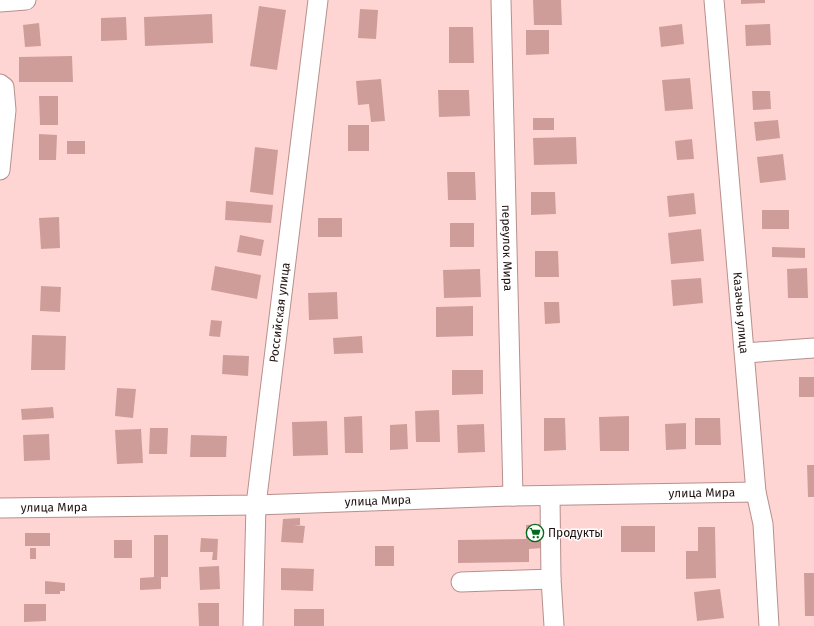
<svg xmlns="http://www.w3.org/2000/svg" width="814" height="626" viewBox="0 0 814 626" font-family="'Fira Sans',sans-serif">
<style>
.building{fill:#cf9d99}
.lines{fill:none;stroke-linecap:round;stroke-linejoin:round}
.minor-casing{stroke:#b6908d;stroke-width:21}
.minor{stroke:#fff;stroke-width:19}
.labels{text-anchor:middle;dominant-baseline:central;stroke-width:3;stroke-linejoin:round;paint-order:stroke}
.street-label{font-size:12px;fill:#1f1110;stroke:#fff}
.poi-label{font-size:12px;fill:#1f1110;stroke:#fff;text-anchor:start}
</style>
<rect width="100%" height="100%" fill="#fed5d2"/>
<g class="building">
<path d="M533,0h28l1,25h-28z"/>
<path d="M741,0h24v3l-24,1z"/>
<path d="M259,6l27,4 -9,60 -27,-4z"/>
<path d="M360,9l18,1 -2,29 -18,-1z"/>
<path d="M212,14l1,29 -68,3 -1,-29z"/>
<path d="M126,17l1,23 -26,1v-23z"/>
<path d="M39,23l2,23 -16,1 -2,-22z"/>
<path d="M682,24l2,20 -23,3 -2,-20z"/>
<path d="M770,24l1,21 -25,1 -1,-21z"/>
<path d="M449,27h24l1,36h-25z"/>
<path d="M526,30h23v24l-23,1z"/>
<path d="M72,56l1,26h-54v-25z"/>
<path d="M690,78l3,31 -28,2 -3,-31z"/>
<path d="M381,79l4,42 -14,1 -2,-18 -11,1 -2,-24z"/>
<path d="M438,90h31l1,26 -31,1z"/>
<path d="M752,91h18l1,18 -18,1z"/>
<path d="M39,96h19v29h-18z"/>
<rect x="533" y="118" width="21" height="12"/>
<path d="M778,120l2,18 -24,3 -2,-19z"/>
<rect x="348" y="125" width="21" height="26"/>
<path d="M39,134l18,1 -1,25h-17z"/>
<path d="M576,137l1,27 -43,1 -1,-27z"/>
<path d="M692,139l2,20 -17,1 -2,-19z"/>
<rect x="67" y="141" width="18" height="13"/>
<path d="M255,147l23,3 -5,45 -23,-3z"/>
<path d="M783,154l3,26 -26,3 -3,-26z"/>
<path d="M447,172h28l1,28h-28z"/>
<path d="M531,192h24l1,22 -25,1z"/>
<path d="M694,193l2,21 -27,3 -2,-21z"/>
<path d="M226,201l47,4 -2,18 -46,-3z"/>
<rect x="762" y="210" width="27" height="19"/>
<path d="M59,217l1,31 -19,1 -2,-31z"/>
<rect x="318" y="218" width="24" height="19"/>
<rect x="450" y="223" width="24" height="24"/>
<path d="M701,229l3,32 -33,3 -3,-31z"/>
<path d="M240,235l24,5 -3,16 -24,-4z"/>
<path d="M772,247l33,1v10l-33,-1z"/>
<path d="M535,251h23l1,26h-24z"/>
<path d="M215,266l46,9 -4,24 -46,-9z"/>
<path d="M807,268l1,30h-20l-1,-29z"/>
<path d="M480,269l1,28 -37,1 -1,-28z"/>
<path d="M701,278l2,25 -30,3 -2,-26z"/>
<path d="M41,286l20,1 -1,25 -20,-1z"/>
<path d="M337,292l1,27 -29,1 -1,-27z"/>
<path d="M544,302h15l1,21 -15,1z"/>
<path d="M473,306v30l-37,1v-30z"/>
<path d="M211,320l11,1 -2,16 -11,-1z"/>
<path d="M32,335l34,1 -1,34h-34z"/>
<path d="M362,336l1,17 -29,1 -1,-16z"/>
<path d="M223,355l26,1 -1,20 -26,-2z"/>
<path d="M452,370h31v24l-31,1z"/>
<rect x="799" y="377" width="15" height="20"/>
<path d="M117,388l19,1 -3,29 -18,-2z"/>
<path d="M53,407l1,11 -32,2 -1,-11z"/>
<path d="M439,410l1,32h-24l-1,-31z"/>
<path d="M362,416l1,37h-18l-1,-36z"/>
<path d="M629,416v35h-29l-1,-34z"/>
<path d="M544,418h21l1,32 -22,1z"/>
<path d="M695,418h25l1,27h-26z"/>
<path d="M327,421l1,34 -35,1 -1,-34z"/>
<path d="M686,423v26l-20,1 -1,-26z"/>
<path d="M407,424l1,25 -18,1v-25z"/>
<path d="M484,424l1,28 -27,1 -1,-28z"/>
<path d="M150,428h18l-1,26h-18z"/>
<path d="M141,429l2,34 -26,1 -2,-34z"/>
<path d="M49,434l1,26 -26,1 -1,-26z"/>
<path d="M191,435l36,1 -1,21h-36z"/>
<path d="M807,465h7v32h-6z"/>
<path d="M300,518v7h-7l12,1 -2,17 -22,-1 2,-23z"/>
<path d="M540,524l2,24 -13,1v13l-71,1v-23l68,-1v-14z"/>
<rect x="621" y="526" width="34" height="26"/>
<path d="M698,527h17l1,51 -30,1v-28h12z"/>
<rect x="25" y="533" width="25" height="13"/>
<path d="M154,535h14v42h-7v12l-21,1v-12l14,-1z"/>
<path d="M201,538l17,1 -1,21h-5l1,-8h-13z"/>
<rect x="114" y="540" width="18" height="18"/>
<rect x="375" y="546" width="19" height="20"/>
<rect x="30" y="548" width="6" height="11"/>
<path d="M219,566l1,23 -20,1 -1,-23z"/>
<path d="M281,568l33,1 -1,22 -32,-1z"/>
<path d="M804,573h10v43h-9z"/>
<path d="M45,581l20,2v8h-5v3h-15z"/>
<path d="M720,589l4,29 -27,3 -3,-29z"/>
<path d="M198,603h21v23h-20z"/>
<path d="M24,604h22v17l-22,1z"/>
<rect x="294" y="609" width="30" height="17"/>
</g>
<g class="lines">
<defs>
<g id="minor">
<path id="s1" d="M501,0l12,496"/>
<path id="s2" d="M714,0l42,492 7,32 6,102"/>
<path d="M0,2l26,-2"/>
<path d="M0,84l4,3 2,23 -6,60"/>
<path d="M745,353l69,-5"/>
<path id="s3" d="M0,508l256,-3 257,-9 243,-4"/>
<path d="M551,579l3,47"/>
<path d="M461,582l90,-3 -1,-83"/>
<path id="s4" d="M253,626l3,-121 62,-505"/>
</g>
</defs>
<use href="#minor" class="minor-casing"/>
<use href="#minor" class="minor"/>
</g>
<defs>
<symbol id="supermarket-ring" viewBox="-11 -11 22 22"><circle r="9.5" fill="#fff" stroke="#006b19" stroke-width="1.5"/><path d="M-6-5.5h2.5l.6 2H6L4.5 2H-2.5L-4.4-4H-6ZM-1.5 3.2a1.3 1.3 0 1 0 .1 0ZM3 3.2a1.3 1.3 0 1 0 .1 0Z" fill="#006b19"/></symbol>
</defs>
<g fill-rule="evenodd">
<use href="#supermarket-ring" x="525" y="523" width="20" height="20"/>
</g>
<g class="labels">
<g class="street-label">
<text stroke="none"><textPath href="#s1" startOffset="248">переулок Мира</textPath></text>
<text stroke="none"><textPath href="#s4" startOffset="315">Российская улица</textPath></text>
<text stroke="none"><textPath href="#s2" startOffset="314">Казачья улица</textPath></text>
<text stroke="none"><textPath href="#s3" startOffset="702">улица Мира</textPath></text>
<text stroke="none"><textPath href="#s3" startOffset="378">улица Мира</textPath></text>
<text stroke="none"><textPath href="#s3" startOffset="54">улица Мира</textPath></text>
</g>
<g class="poi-label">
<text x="548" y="533">Продукты</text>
</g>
</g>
</svg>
